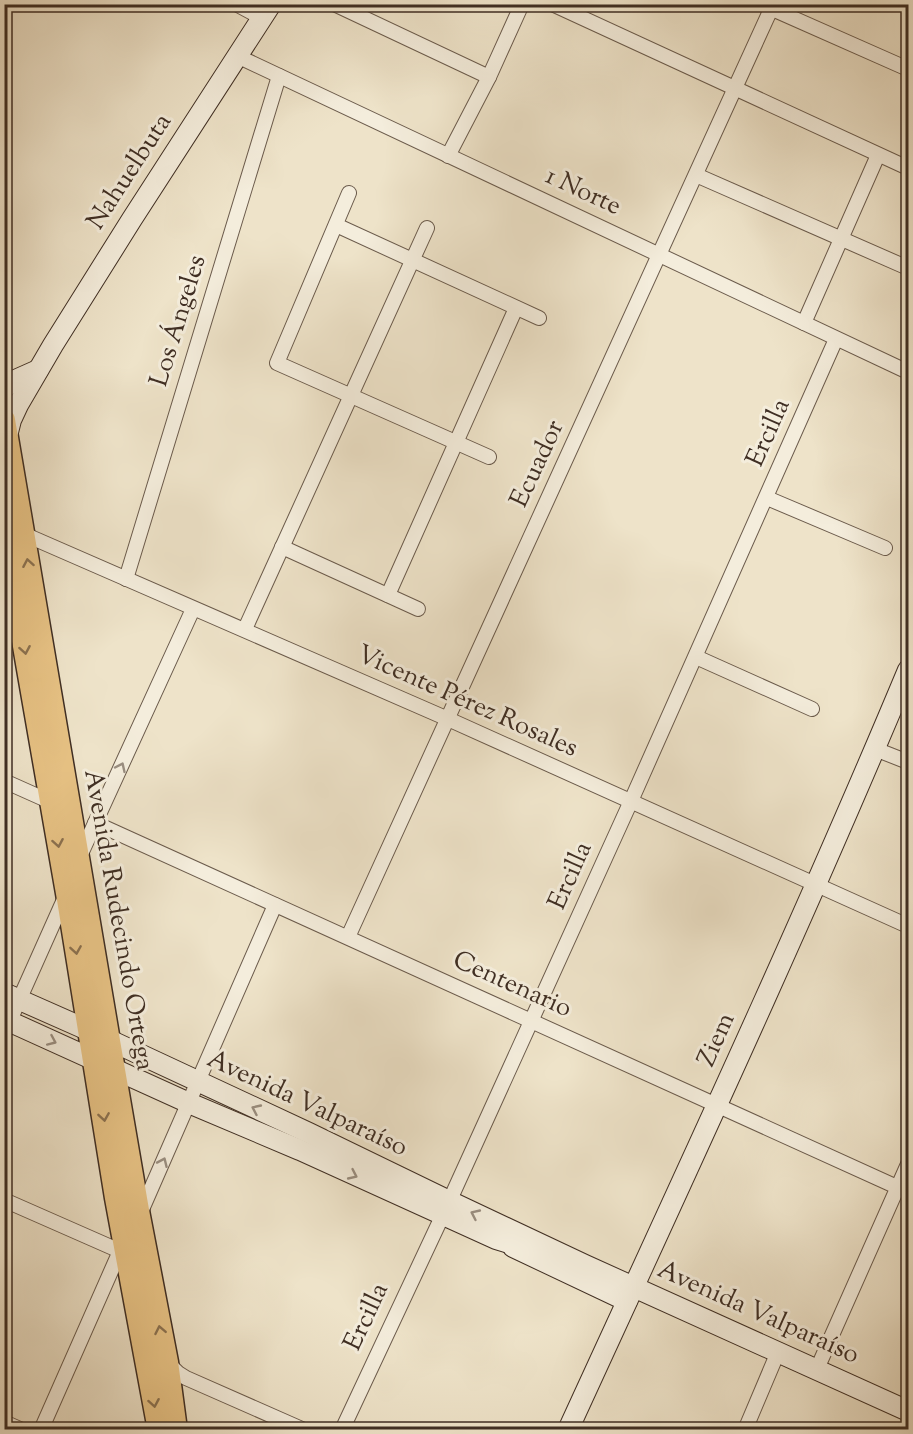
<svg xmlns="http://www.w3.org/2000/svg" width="913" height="1434" viewBox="0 0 913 1434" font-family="'Sorts Mill Goudy',serif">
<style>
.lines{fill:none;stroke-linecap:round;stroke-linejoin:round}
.street-casing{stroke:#6b5b4c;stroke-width:16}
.secondary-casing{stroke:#3f2e23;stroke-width:22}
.primary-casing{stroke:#3f2e23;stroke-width:25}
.street{stroke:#f4eddc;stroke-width:14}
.secondary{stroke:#f4eddc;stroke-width:20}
.primary{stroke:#e7c284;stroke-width:22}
.oneway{stroke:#8b714f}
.oneway2{stroke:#9a8e80}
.labels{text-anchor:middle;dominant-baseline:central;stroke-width:6;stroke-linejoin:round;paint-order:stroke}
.street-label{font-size:26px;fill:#3f2e23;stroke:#f4eddc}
</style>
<rect width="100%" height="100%" fill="#eee3c9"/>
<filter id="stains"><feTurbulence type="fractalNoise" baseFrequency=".00333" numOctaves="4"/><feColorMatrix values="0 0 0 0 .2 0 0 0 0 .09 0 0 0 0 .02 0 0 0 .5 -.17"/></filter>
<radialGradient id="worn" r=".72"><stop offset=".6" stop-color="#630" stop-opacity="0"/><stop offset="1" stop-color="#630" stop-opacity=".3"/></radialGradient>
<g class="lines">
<defs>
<g id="street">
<path d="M236,4l26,14"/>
<path d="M334,4l155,73"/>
<path d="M552,4l356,164"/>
<path d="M761,4l147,65"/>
<path d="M237,56l671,316"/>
<path d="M448,156l41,-79 33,-73"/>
<path d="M696,175l212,93"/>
<path d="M349,193l-72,170 212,94"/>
<path d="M336,225l203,93"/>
<path d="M804,323l74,-168"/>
<path d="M767,498l118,50"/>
<path d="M19,532l429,187 460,207"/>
<path d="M282,547l136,62"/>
<path d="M126,579l153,-503"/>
<path d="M388,595l128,-287"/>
<path d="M245,629l182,-401"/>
<path d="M696,657l116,52"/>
<path d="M875,749l33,13"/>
<path d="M4,781l47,21"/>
<path d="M95,823l813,369"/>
<path d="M80,856l113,-247"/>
<path d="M348,937l423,-928"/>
<path d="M4,1034l62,-139"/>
<path d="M4,1200l116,51"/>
<path d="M140,1214l135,-309"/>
<path d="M167,1362l11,11 8,5 118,52"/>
<path d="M817,1369l91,-205"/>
<path d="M4,1422l18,8"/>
<path d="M41,1430l79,-179"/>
<path d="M342,1430l112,-239 177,-390 205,-462"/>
<path d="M745,1430l33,-78"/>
</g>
<g id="secondary">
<path d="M4,389l7,-7 27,-12"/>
<path d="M7,436l4,-16 7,-15 35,-60 79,-126 139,-215"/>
<path d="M4,993l86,38 219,102 140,68 136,64 323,146"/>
<path d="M4,1019l185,84 111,47 196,89 29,9"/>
<path d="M513,1247l114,54"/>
<path d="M568,1430c116,-253 233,-504 340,-760"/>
</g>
<g id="primary">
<path d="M4,420l105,621 30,175 28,146 9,68"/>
<path d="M4,531l63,362 49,305 43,232"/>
</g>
</defs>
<use href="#street" class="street-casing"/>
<use href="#secondary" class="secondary-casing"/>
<use href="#primary" class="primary-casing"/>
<use href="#street" class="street"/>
<use href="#secondary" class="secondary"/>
<use href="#primary" class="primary"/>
</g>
<defs><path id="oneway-chevron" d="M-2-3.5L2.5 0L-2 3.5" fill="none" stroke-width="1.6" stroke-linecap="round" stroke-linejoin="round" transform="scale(1.5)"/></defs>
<g class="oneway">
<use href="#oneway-chevron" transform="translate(28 563) rotate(-100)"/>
<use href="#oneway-chevron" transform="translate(25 650) rotate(80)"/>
<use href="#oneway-chevron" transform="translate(58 843) rotate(80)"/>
<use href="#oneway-chevron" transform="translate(76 950) rotate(81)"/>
<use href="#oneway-chevron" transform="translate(104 1117) rotate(81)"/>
<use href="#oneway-chevron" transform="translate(160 1330) rotate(-101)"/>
<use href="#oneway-chevron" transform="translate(154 1403) rotate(80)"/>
</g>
<g class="oneway2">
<use href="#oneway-chevron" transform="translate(121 767) rotate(-65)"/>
<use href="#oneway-chevron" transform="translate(52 1041) rotate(24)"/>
<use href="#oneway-chevron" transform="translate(256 1109) rotate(-155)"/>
<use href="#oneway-chevron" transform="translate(163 1162) rotate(-66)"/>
<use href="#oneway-chevron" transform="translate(353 1175) rotate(25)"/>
<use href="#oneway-chevron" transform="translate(475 1214) rotate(-155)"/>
</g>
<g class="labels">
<g class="street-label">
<text transform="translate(130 172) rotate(-57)">Nahuelbuta</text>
<text transform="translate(583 192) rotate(25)">1 Norte</text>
<text transform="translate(179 321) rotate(-73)">Los Ángeles</text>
<text transform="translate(769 433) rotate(-66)">Ercilla</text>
<text transform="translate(538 464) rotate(-65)">Ecuador</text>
<text transform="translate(467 702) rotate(24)">Vicente Pérez Rosales</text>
<text transform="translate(571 876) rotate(-66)">Ercilla</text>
<text transform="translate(118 920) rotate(80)">Avenida Rudecindo Ortega</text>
<text transform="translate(512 985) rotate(24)">Centenario</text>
<text transform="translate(717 1040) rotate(-66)">Ziem</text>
<text transform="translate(307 1104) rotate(25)">Avenida Valparaíso</text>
<text transform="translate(758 1313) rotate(24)">Avenida Valparaíso</text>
<text transform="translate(367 1317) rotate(-65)">Ercilla</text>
</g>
</g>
<rect width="913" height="1434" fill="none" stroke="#eee3c9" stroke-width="24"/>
<rect x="6" y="6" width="901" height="1422" fill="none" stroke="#3f2e23" stroke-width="3"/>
<rect x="12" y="12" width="889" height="1410" fill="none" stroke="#3f2e23" stroke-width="1.5"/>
<rect width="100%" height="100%" filter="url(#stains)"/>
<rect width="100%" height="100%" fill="url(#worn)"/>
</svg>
